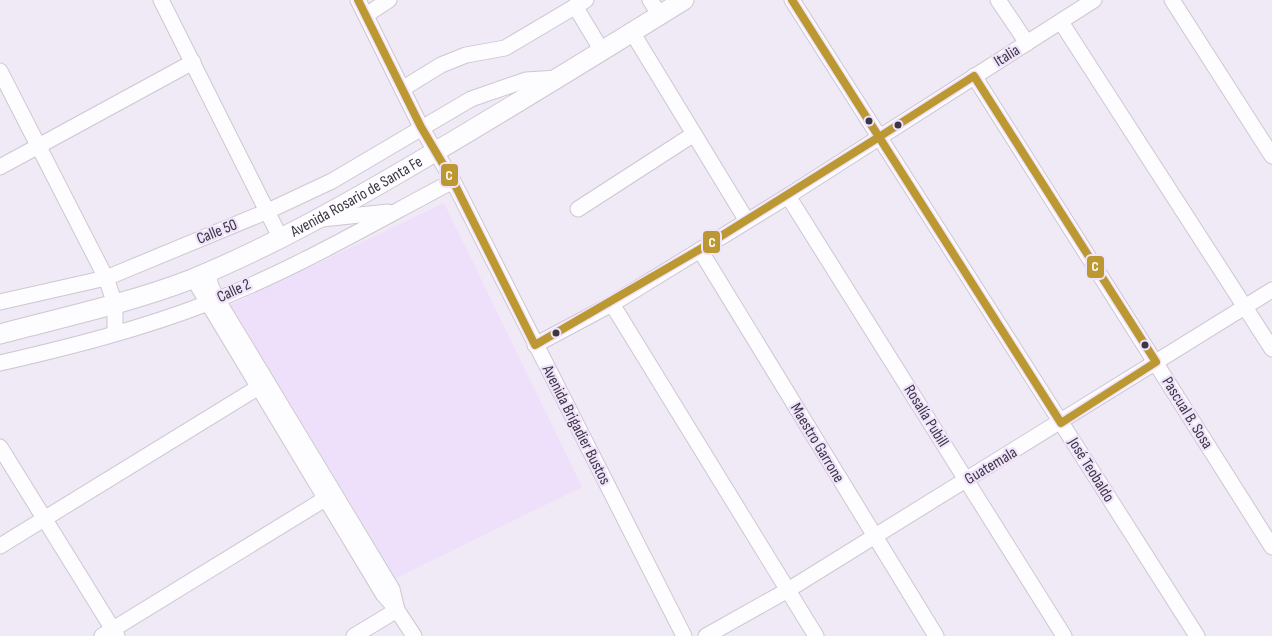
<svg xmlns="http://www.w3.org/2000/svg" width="1272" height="636" viewBox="0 0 1272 636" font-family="'Sofia Sans Condensed',sans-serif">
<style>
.built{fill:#eedffa}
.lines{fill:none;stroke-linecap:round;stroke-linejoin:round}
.minor-casing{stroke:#cdc7d2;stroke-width:17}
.major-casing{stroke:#cdc7d2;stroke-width:21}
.minor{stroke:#fdfcfe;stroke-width:15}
.major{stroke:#fdfcfe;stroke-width:19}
.bus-1-casing{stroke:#f0e3fc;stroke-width:11}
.bus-1{stroke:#bb9832;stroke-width:8}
.bus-dot{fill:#3c3642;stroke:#f0e3fc;stroke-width:2}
.labels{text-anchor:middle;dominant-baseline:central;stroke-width:4.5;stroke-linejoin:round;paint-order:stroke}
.street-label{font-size:16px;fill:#3c3642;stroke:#f0e3fc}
.line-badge{stroke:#f0e3fc;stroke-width:2}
.badge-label{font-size:14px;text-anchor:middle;font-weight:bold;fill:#fff}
</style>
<rect width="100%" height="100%" fill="#f0e9f6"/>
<path class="built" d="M444,203l138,284 -186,91 -165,-273z"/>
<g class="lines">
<defs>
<g id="minor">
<path d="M161,0l119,237"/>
<path d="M358,0l63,127 32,54 231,455"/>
<path d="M650,0l10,15"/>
<path d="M792,0l405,636"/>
<path d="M998,0l29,43"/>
<path d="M1172,0l100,156"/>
<path d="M575,6l27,45"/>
<path d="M366,15l23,-15"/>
<path d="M1061,22l211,327"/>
<path d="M632,32l115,189"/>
<path d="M0,71l106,207 9,26v29"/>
<path d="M974,76l298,471"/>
<path d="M402,89l39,-24 25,-10 39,-7 81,-48"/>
<path d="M0,167l193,-105"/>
<path d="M788,196l276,440"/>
<path d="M578,209l116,-75"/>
<path d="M322,219l66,-7"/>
<path d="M700,250l236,386"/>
<path d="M193,278l190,316 14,16 -5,-21 -175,-290 -7,-15 -1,-13"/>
<path d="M0,302l106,-24 162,-67 64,-30 139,-82 55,-19 31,-2"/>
<path d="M612,304l204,332"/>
<path d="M535,345l77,-41 176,-108 306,-196"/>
<path d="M0,363c70,-16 141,-34 208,-60 84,-32 165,-80 245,-122"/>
<path d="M0,447l117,189"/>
<path d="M0,546l267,-164"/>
<path d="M102,636l231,-142"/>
<path d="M354,636l43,-26 17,26"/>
<path d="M706,636l82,-46 484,-300"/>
</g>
<g id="major">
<path id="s1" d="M0,334c64,-17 130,-31 192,-55 76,-31 149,-72 219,-113 92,-54 183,-110 273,-166"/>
</g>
</defs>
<use href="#minor" class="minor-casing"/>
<use href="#major" class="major-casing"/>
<use href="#minor" class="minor"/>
<use href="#major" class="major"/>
<defs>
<g id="bus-1">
<path d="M358,0l63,127 32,54 82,164 167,-97 177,-111"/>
<path d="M792,0l87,137"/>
<path d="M974,76l182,286 -95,61 -182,-286z"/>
</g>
</defs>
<use href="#bus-1" class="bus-1-casing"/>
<use href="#bus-1" class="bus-1"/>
</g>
<g class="bus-dot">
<circle cx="869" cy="121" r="4.5"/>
<circle cx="898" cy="125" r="4.5"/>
<circle cx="556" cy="333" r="4.5"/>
<circle cx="1145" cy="345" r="4.5"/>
</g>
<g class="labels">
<g class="street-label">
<text transform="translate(1007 56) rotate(-32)">Italia</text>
<text stroke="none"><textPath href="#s1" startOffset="384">Avenida Rosario de Santa Fe</textPath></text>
<text transform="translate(217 232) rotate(-22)">Calle 50</text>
<text transform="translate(234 291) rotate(-25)">Calle 2</text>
<text transform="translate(1187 413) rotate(58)">Pascual B. Sosa</text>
<text transform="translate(926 416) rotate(58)">Rosalía Pubill</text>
<text transform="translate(576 425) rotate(63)">Avenida Brigadier Bustos</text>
<text transform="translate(817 443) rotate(59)">Maestro Garrone</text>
<text transform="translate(991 466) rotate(-31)">Guatemala</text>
<text transform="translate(1091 470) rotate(58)">José Teobaldo</text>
</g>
</g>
<g class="line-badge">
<rect x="440" y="163" width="19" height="24" rx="5" fill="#bb9832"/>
<rect x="702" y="230" width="19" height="24" rx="5" fill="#bb9832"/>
<rect x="1086" y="255" width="19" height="24" rx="5" fill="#bb9832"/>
</g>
<g class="badge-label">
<text x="449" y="180">C</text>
<text x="712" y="247">C</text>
<text x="1095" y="271">C</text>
</g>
</svg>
